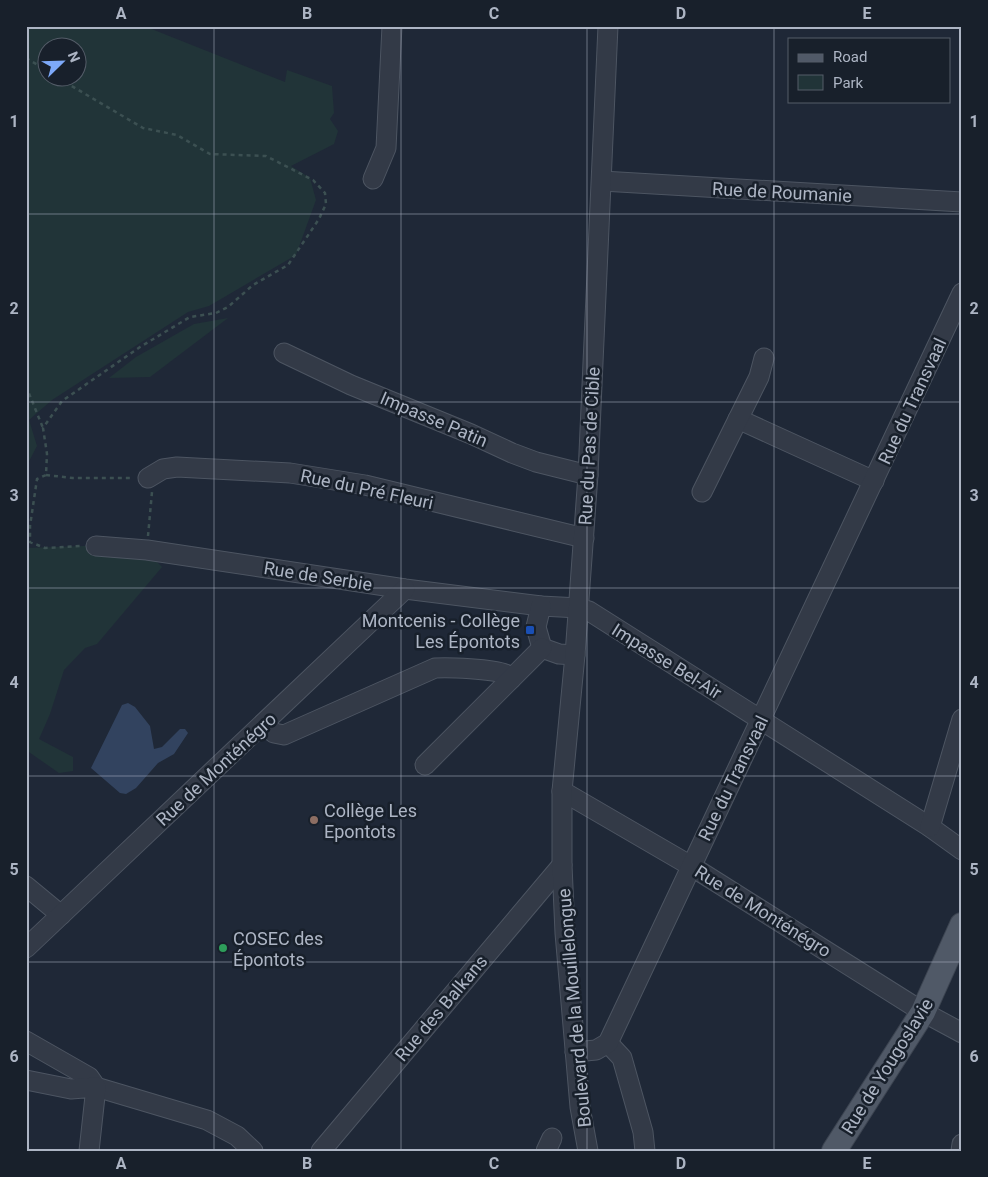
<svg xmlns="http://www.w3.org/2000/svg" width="988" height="1177" viewBox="0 0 988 1177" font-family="Roboto,sans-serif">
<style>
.green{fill:#213438;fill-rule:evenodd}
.water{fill:#32435f}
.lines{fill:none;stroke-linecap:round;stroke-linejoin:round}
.minor-casing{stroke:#4d5562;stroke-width:21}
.major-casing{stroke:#3c4451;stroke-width:26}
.path{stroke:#3c5052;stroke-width:2.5;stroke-dasharray:4 4;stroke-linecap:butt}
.minor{stroke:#333a47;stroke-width:19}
.major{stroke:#505967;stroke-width:24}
.grid{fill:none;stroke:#adb5c4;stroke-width:1;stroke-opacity:0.55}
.transit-dot{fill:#1a4fb4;stroke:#18202b;stroke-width:2}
.education-dot{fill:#8d6e63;stroke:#18202b;stroke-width:2}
.leisure-dot{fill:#2e9e5b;stroke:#18202b;stroke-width:2}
.labels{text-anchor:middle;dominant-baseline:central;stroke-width:5;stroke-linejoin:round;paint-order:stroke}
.street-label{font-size:18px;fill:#adb5c4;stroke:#18202b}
.poi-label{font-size:18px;fill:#adb5c4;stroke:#18202b;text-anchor:start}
.neatline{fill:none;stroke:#adb5c4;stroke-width:2}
.grid-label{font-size:16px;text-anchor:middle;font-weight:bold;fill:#adb5c4}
</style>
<rect width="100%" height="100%" fill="#1f2837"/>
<g class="green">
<path d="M26,26h118l141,56 2,-12 45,16 2,27 -4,6 8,12 -4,13 -43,22 19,12 6,22 -20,55 -87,51 -21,6 -136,88 -23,20 8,26 -11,21zM48,48h30v30h-30z"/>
<path d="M228,318l-78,59 -41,1 27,-21 58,-33z"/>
<path d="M139,544l23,23 -65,77 -12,4 -21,22 -14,44 -11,25 34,18v14l-14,2 -33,-23v-202z"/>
</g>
<path class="water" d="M128,703l7,4 15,19 4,23 8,-2 18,-18h5l3,4 -14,21 -16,9 -22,25 -10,6 -6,-1 -29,-25 31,-63z"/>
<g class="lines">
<defs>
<g id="minor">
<path d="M373,179l13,-31 6,-122"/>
<path d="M602,181l360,21"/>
<path d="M284,353l67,32 120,49 41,19 24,9 52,13"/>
<path d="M738,419l136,62"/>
<path d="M148,478l15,-9 14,-2 113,6 75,12 219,53"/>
<path d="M702,492l57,-115 5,-19"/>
<path d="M96,546l51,4 258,39 136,17 38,2 10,3 341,216 32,23"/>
<path d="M541,606l-5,21 6,21"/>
<path d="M542,648l17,6 16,1"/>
<path d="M264,723l10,10 10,2 151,-67c13,-1 58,1 70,6 2,0 5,3 6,5"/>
<path d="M425,765l117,-117"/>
<path d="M562,791l129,75 232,146 39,21"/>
<path d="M930,827l32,-108"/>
<path d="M26,886l35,29"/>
<path d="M26,948l379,-359"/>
<path d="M26,1041l63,36 7,10 111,33 30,16 16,15"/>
<path d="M608,1043l14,15 21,74 2,19"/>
<path d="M575,1052l21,-2 12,-7 354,-750"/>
<path d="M26,1080l45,9 25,-2 -7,64"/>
<path d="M321,1151l241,-286"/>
<path d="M546,1151l6,-13"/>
<path d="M588,1151l-8,-44 -15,-174 -3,-68v-74l13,-136 13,-180 20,-449"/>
<path d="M961,1151l1,-7"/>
</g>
<path id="major" d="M834,1151l89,-139 39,-87"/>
</defs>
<use href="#minor" class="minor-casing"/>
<use href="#major" class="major-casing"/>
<g class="path">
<path d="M26,58l22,13"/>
<path d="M58,78l85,50 34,7 33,19 56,2 47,24 12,13 1,11 -7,15 -31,46 -35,20 -25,22 -12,6 -26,4 -50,30 -78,54 -19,27 4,26 -1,21 -9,4 -7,47v16l15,6 36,-2"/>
<path d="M26,386l17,42"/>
<path d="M46,475l27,3h60"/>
<path d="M148,536l4,-44"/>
</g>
<use href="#minor" class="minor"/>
<use href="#major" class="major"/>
</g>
<path class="grid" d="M214,26v1125M401,26v1125M587,26v1125M774,26v1125M26,214h936M26,402h936M26,588h936M26,776h936M26,962h936"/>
<rect class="transit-dot" x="525" y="625" width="10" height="10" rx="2.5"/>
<circle class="education-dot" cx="314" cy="820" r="5"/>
<circle class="leisure-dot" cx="223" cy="948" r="5"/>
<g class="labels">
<g class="street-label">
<text transform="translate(782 192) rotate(3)">Rue de Roumanie</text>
<text transform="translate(912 401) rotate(-65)">Rue du Transvaal</text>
<text transform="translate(434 419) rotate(23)">Impasse Patin</text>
<text transform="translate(589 446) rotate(-87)">Rue du Pas de Cible</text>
<text transform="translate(367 489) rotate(12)">Rue du Pré Fleuri</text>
<text transform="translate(318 576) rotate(9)">Rue de Serbie</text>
<text transform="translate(667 661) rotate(32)">Impasse Bel-Air</text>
<text transform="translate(216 769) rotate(-43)">Rue de Monténégro</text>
<text transform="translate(733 778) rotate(-64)">Rue du Transvaal</text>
<text transform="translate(763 911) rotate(32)">Rue de Monténégro</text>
<text transform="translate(441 1008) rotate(-50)">Rue des Balkans</text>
<text transform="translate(574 1008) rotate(-95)">Boulevard de la Mouillelongue</text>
<text transform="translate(887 1066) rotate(-58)">Rue de Yougoslavie</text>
</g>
<g class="poi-label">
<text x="520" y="620" text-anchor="end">Montcenis - Collège<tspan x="520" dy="21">Les Épontots</tspan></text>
<text x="324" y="810">Collège Les<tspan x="324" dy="21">Epontots</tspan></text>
<text x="233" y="938">COSEC des<tspan x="233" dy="21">Épontots</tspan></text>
</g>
</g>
<rect width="988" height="1177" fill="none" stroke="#18202b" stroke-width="55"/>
<rect x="788" y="38" width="162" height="65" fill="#18202b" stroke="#545c68"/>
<rect x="798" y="54" width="25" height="8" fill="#505967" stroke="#545c68"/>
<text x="833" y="62" font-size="15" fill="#adb5c4">Road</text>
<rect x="798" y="75" width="25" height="15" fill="#213438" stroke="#545c68"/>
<text x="833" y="88" font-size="15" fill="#adb5c4">Park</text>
<g transform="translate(62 62) rotate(67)"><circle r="24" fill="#18202b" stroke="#545c68"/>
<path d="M0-4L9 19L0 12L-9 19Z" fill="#7da9f9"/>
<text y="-8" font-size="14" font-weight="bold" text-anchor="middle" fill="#adb5c4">N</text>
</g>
<rect x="28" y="28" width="932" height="1122" class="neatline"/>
<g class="grid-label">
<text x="121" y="19">A</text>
<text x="307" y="19">B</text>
<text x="494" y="19">C</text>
<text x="681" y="19">D</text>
<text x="867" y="19">E</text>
<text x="14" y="127">1</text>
<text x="974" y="127">1</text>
<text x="14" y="314">2</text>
<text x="974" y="314">2</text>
<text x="14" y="501">3</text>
<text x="974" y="501">3</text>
<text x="14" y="688">4</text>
<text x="974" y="688">4</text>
<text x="14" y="875">5</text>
<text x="974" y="875">5</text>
<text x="14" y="1062">6</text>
<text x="974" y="1062">6</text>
<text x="121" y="1169">A</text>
<text x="307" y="1169">B</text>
<text x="494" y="1169">C</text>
<text x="681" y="1169">D</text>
<text x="867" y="1169">E</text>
</g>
</svg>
